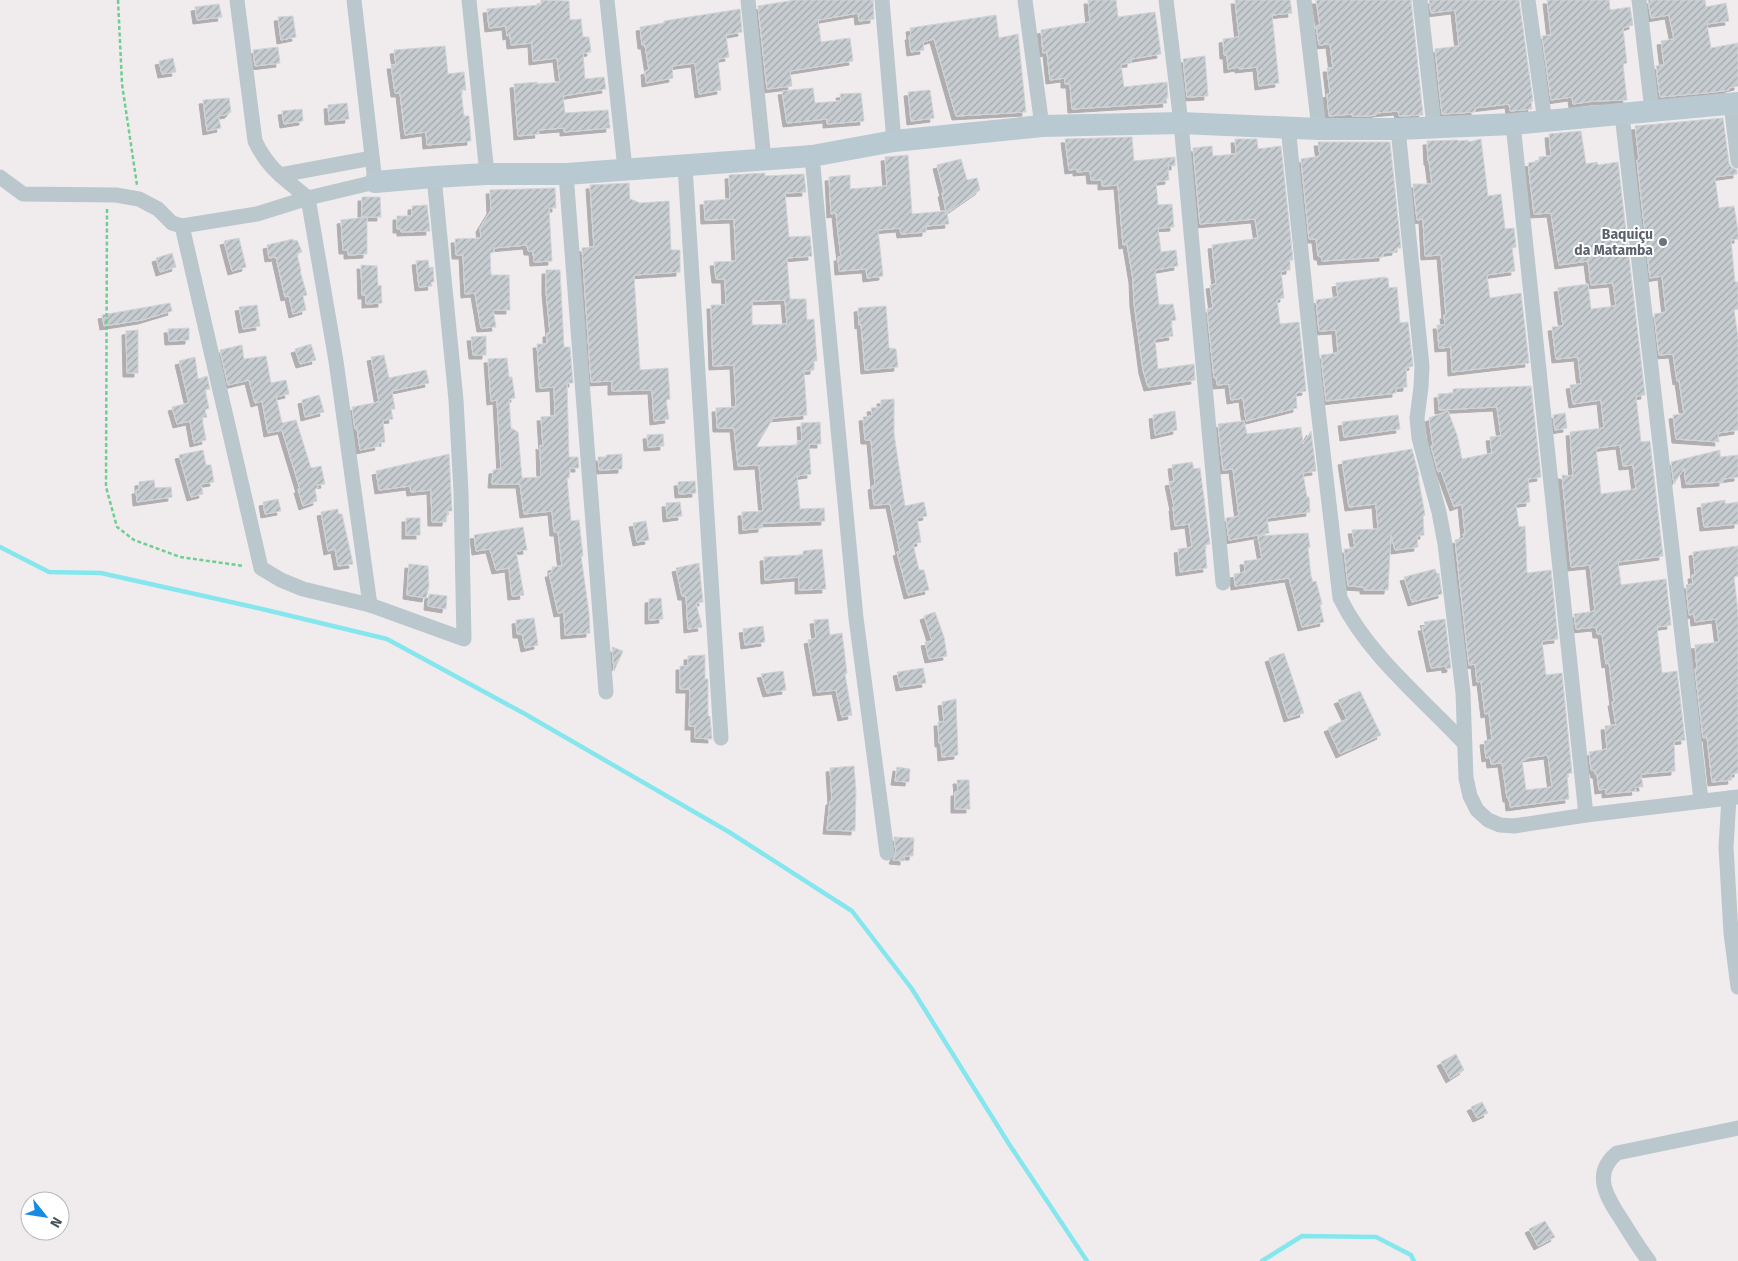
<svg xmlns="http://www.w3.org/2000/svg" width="1738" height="1261" viewBox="0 0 1738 1261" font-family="'Fira Sans',sans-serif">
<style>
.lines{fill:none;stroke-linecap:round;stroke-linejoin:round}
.stream{stroke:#85e7ed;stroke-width:4.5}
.building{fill:url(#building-hatch);stroke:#d0d4d9;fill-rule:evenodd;filter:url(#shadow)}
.path{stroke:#70ce92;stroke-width:2.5;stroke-dasharray:4 2.5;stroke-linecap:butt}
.street{stroke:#bac7cd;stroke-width:15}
.secondary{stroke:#b9c9d2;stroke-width:22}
.worship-dot{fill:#6b7280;stroke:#fff;stroke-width:2}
.labels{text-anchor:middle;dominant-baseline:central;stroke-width:4;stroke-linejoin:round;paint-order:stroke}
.worship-label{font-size:14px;font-weight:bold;fill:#5b616d;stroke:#fff;text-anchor:end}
</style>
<defs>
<pattern id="building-hatch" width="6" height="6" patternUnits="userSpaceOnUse" patternTransform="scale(1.25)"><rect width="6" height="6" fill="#c6ccd0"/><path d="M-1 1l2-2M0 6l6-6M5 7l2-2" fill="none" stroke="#a3a8ac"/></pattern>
<filter id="shadow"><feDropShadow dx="-4" dy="4" stdDeviation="0" flood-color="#0004"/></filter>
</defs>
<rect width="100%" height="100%" fill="#f0eced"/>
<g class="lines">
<g class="stream">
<path d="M0,547l49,25 52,1 161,36 125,30 138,75 204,118 123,79 60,78 97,155 78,117"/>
<path d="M1262,1261l40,-25 74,1 35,18 3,6"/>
</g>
</g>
<g class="building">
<path d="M541,0l28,1 1,19 11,-1 2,18h6l2,15 -8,1 2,26 19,-2 2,12 -43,7 2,17 43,-3 2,18 -46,4v-4l-26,2 1,4 -21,2 -4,-52 23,-2v2l23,-2 -3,-24 -24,3 -1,-18 -21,2 -1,-10 -3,1 -1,-10 -17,2 -2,-19 54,-4z"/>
<path d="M795,0h78l1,19 -15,2 -1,-8 -40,7 3,22 29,-4 3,23 -63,10 2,15 -25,3 -9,-83z"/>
<path d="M1088,0h28l2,17 37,-5 6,42 -30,5v4l-10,1 3,23 43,-5 1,16h-2l1,5 -95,6 -2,-25h-5v-6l-15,2 -3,-28 -4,1 -2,-23 49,-8z"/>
<path d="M1235,0h55l2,13 -20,2 7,68 -20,3 -2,-19 -18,2v-2l-11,2 -1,-14h-3l-1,-16 16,-2z"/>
<path d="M1316,0h95l12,115 -24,1 -1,-5 -22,2v2l-7,1h-17v-2l-23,2 -2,-22 3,-1 -3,-25h6l-3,-24 -11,1 -3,-19 4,-1z"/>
<path d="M1429,0h90l14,101 -2,1 1,7 -22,2 -1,-7 -34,4v4l-33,2 -7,-65 24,-3 -4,-36 -24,3z"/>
<path d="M1547,0h62l1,10 20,-3 3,18 -10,3 4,35 -4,1 4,36 -33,1 -21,3 -1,-7 -21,3 -9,-64 9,-1z"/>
<path d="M1648,0h57l1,7 20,-4 3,18 -22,3 4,24 27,-5v43l-9,2v2l-14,2 -55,5 -4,-31 8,-1 -3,-24 13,-2 -5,-24 -18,3z"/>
<path d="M219,4l3,13 -25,3 -2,-13z"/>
<path d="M740,9l2,23 -16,3 3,22 -11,2 3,31 -22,4 -4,-31 -23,3 1,12 -27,5 -1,-12 4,-1 -4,-25h-3l-2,-18 24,-4v-2z"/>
<path d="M996,15l3,23 19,-4 8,78 -70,4 -22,-77 -11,3 1,8 -13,2 -2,-16h2l-1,-8z"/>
<path d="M293,16l3,21 -15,3 -3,-23z"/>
<path d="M445,46l3,28 16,-2 2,18h-5l3,26h5l2,25 -44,4 -1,-13 -21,3 -5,-42h-5l-4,-28h5l-2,-15z"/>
<path d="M278,47l2,16 -25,3 -2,-16z"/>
<path d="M1205,56l3,40 -21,1 -4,-38z"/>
<path d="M173,58l3,14 -14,2 -3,-13z"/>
<path d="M813,88l2,15 26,-2 -1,-7 21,-1 3,28 -37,3v-5l-40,4 -5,-32z"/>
<path d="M930,90l4,28 -23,3 -3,-29z"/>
<path d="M229,98l2,14 -2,1v1l-11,2 3,12 -14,3 -4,-31z"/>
<path d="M347,103l2,16 -20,2 -1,-16z"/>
<path d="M302,109l1,12 -19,3 -2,-13z"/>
<path d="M1723,118l6,45 2,4 6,3v4l-22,3 4,31 15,-2 4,24v9l-7,1 4,42h3v27l-4,1 4,27v93l-20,3 1,9 -43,-3 -3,-24 11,-1 -5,-34 -2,1 -4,-27 -14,1 -5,-41 12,-2 -4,-36 -12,2 -13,-118 2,-1 -4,-33z"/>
<path d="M1581,131l5,33 11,-2 1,3 20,-3 27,233 -9,1 5,46 9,-1 13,115 -45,6 3,23 45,-6 5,46 -14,2 5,46 15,-2 8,69 -11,1 1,30 -34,3 2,13h-8l1,4 -30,3v-5l-7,1 -2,-16h-2l-1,-4h-3l-2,-18 18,-3 -2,-23 11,-1 -4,-23h2l-5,-39 -3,1 -4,-30h-5l-1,-7 -20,2 -2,-15 21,-3 -5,-46 -19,2 -9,-92 11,1 -3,-44 34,-4 -3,-28 -28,4 -3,-19 11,-1 -3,-27 -22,2 -4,-32 11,-1 -5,-38 30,-4 3,25 25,-3 -3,-23 -22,2 -3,-24 -29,4 -8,-52 -17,1 -6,-51 11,-2v-4l12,-1 -2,-22zM1620,445l3,21 10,-1 3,24 -35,5 -5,-46z"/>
<path d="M1132,137l2,24 41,-4v9l-7,-1 1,15 -13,2 2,23 14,-1 2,23 -16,1 3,24 15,-2 2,16 -23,4 4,35 14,-1 3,16 -5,1 2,15 -18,3 3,30 36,-5 1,16 -47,7 -5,-17 -9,-67 -1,-24 -6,-35 -4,1 -5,-60 -16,1v-6h-11l-1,-9 -13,1v-3l-8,1 -4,-31z"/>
<path d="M1235,139h22l1,10 23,-3 12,114h-3v10l-9,1 3,27 -7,1 3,25 19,-2 7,69 -10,2 1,15 -51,13 -3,-23 -12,2 -2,-16 -12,1 -1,-8 -2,1 -7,-69 6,-1 -3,-23 6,-1 -4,-39 46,-7 -3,-19 -55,5 -7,-76 19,-2 1,10 23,-2z"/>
<path d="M1481,139l7,57 13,-2 4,35 9,-1 2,19 -4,1 3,23 -28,4 3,23 31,-5 8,70 -77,9 -1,-25 -12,1 -2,-23h8l-1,-10h2l-5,-60 -16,1 -2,-37 -6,1 -4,-36h19l-3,-23h-1l-1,-20 30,-1 2,1 9,-1 1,2z"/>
<path d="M1318,142h72l11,106h-5v3l-13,2v4l-61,4 -1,-5h-3l-2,-17h-7l-8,-80 19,-3z"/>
<path d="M908,155l4,59 34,-3 -4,-18h2l-7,-28 24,-6 6,21 10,-2 3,12 -33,23 2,11 -23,2v6l-25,2 -1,-6 -22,2 5,46 -16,2 -1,-9 -27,2 -1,-14h3l-3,-24 -2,-20 -5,1 -2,-37 21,-2v14l37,-3 -2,-29z"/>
<path d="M765,173v3l39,-2 2,18 -21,1 4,44 21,-1 2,20 -25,2 3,41h16l1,21 7,-1 3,42h-3v9l-10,1 3,44 -34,3 -17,29 41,-2v-4h5l-1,-18 19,-1 1,22h-12l2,30 -14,2 3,33 24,-1 1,13 -63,2v5l-19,2 -1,-18 21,-1 -4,-46 -21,1 -4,-38h-17l-1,-20 20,-1 -2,-42 -21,1 -2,-61h15l-1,-26h-9l-2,-17 22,-1 -2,-42 -29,1 -1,-19 26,-2 -1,-24zM785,300l2,24 -35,1v-24z"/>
<path d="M629,183l1,16 10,4 29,-2 2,49h9v22l-46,3 6,95 28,-2 2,31 -4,1 3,19 -15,2 -2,-31 -40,1v-10l-21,1 -9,-134 12,-1 -4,-62z"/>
<path d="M555,188l1,20h-7l3,53 -18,1 -1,-11h-5l-1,-6 -33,3v4l-4,1 1,22h18l1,35h-17l3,17 -15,1 -6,-35 -10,1 -2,-39h-7l-1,-16 26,-1 -1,-10 11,-18 -1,-20z"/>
<path d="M362,197h18l1,20h-14v37l-19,1v-5h-5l-2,-30 26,-3h-5z"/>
<path d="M427,205l3,26 -29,1v-3h-4v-13h15v-10z"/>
<path d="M239,238l7,29 -14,4 -8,-30z"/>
<path d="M293,239v2l4,-1 5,12 -5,2 4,17h-1l7,24 -4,1 3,14 -13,4 -4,-18 -4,1 -9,-40 -7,1 -2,-13z"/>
<path d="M172,253l4,14 -16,5 -4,-14z"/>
<path d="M428,260l1,8 4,-1 1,15h-3l1,4 -13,1 -3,-26z"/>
<path d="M361,265l16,1 1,20 3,-1 1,18 -16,1v-9h-4z"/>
<path d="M546,270h14l4,77h6l3,36h-6l2,74h9l1,11h-9l-1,10h-2l4,43 8,-1 4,36h-2l8,57 1,20 -25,2 -1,-23 -6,1 -9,-40h3v-6l10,-1 -4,-34h-4l-2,-21 -28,3 -4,-30h-28l1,-14 8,-1 -4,-69 -6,1 -3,-42 19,-1 2,19h3l3,21 -6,1 2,29 7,4 4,46 19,-1 -1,-32 3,2 -2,-30 14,-1 -1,-29 -14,1 -3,-44h10v-11h3l-4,-42z"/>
<path d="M1385,277v1h3l1,10 8,-1 3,36 8,-1 5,44 -7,2 1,19 -11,1v5l-70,8 -5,-46 17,-2 -2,-23 -17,1 -3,-31 22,-3 -2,-14z"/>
<path d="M170,303l2,8 -30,9 -38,6 -2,-11z"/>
<path d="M257,305l3,21 -17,3 -4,-22z"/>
<path d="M886,306l3,42 7,1 2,18 -33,3 -4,-46 -2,1 -1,-17z"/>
<path d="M189,328v12l-20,1 -1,-12z"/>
<path d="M138,330v43h-11l-1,-42z"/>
<path d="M486,336v19h-13l-2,-18z"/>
<path d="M311,344l5,16 -16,4 -5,-15z"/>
<path d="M242,345l2,14 22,-3 5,27 15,-3 3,14 -13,3 6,26 14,-3 15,48 10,-2 4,18 -8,1 1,3 -3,1 2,12 -14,5 -5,-17h2l-18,-59 -14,3 -6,-32 -7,2 -6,-23 -21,5 -8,-35z"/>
<path d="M384,355l5,23 37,-8 3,13 -37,8 3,18h-4l2,10 -10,1 2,22 -7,1 1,3 -19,4 -3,-22 -2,1 -3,-22 27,-5 -8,-45z"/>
<path d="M195,357l3,22 9,-3 3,13 -5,1 4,18 -4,2 2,7 -5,1 4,22 -12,3 -4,-22 -13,3 -5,-17 17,-4 -10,-42z"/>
<path d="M1531,386l10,91 -13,2 2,23 -14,2 3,23 6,-1 2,47 24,-3 7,69 -16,2 4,34 16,-2 10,100 -5,1 2,25 -59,8 -1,-9h-2l-5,-35 -11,1 -1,-7 -4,1 -2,-17 8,-1 -3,-27 -4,1 -4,-33 -4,1 -2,-18 -6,1 -14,-125 9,-2 -1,-4h2l-3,-30 -8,3 -13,-36 -3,1 -7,-26 2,-1 -4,-27 19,-7 9,24 5,24 30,-6 -2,-16 11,-1 -4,-29 -58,3 -1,-16 15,-1v-4zM1548,755l4,32 -26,3 -4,-30h4v-2z"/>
<path d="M319,395l5,17 -19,5 -3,-17z"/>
<path d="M894,399v35l11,72 19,-4 3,14 -10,2 4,24 -8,2 6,26h5l5,20 -21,5 -11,-43 3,-1 -10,-47 -16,1 -2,-19 3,-1 -4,-45h-6l-2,-23 9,-1 -1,-8 10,-1v-7z"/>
<path d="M1175,411l2,19 -22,5 -2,-20z"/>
<path d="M1565,413l2,15 -12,2 -2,-15z"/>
<path d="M1398,415l2,14 -56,8 -2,-15z"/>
<path d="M1244,421l3,13 54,-7 2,17 8,-13 5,40 -13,2 4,24h2l1,15 -43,6 2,15 -40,7 -3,-22 13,-2 -6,-47 -10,1 -5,-46z"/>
<path d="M663,434l1,12 -16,1 -1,-12z"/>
<path d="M1412,449l7,27h-1l7,39 -2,1 1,19 -7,1 1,11 -23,3 -4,-15 -3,55h-24v-3l-16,-1 -4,-37h6v-1l5,-1 -3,-17 26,-1 -2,-25 -27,3 -7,-46z"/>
<path d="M203,450l3,15h5l3,17 -13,2 2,10 -12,3 -12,-42z"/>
<path d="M1720,450v7l18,-2v22l-15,2v3l-37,2 -2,-16 -10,16 -3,-22z"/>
<path d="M449,454l3,57h-5l-1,11h-14l-1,-32 -20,2 -1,-6 -31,4 -3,-19z"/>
<path d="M622,454v15l-23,1 -1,-13h8v-2z"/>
<path d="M1192,462l2,7 6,-1 10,76 -5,1 2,23 -27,4 -2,-23 14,-2 -3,-23 -14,2 -2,-19h1l-5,-25 5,-1 -2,-16z"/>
<path d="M154,480l1,8 16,-1 1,10 -35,5 -1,-12h3v-8z"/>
<path d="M695,481l1,12 -17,1 -1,-12z"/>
<path d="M278,499l3,12 -16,3 -2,-12z"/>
<path d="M1725,500v4l13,-2v22l-34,3 -3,-23z"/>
<path d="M680,502l2,14 -15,2 -1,-15z"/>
<path d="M338,509v5h4l11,50 -15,2 -3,-17 -7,2 -7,-39z"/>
<rect x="406" y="518" width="14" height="17"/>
<path d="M646,521l3,19 -12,2 -4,-19z"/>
<path d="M523,527l4,23 -11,1 8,44 -12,1 -3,-28 -13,2 -6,-21 -14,2 -2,-16z"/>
<path d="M1308,533l2,14 -2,1 3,28 2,6 3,-1 6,23 -2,1 4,17 -22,5 -13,-49 -54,8 -1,-12 11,-2 -1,-11 18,-2 -4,-23z"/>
<path d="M1738,546v30l-4,1 4,35v161l-7,1 1,6 -20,2 -5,-45 -4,1 -8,-69h2l-2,-24 24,-3 -3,-23 -21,3 -1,-8 -5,1 -3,-30 7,-1 -1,-9h3l-2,-23z"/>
<path d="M822,549l4,40 -27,1v-13l-34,3 -1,-23 39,-2v-4z"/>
<path d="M699,563l4,39 -7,1 6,24 -14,2 -2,-33h-4l-6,-28z"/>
<path d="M409,564l19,2 1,20 -3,12 -19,-3z"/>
<path d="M1435,569l2,5 2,-1 3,21 -30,8 -8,-25z"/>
<path d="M429,594l18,2 -1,13 -18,-3z"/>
<path d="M661,598l2,21 -14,1v-21z"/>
<path d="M935,612l9,25 3,19 -18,3 -4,-17 7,-1 -8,-25z"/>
<path d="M534,618l4,27 -13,3 -3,-14h-5l-1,-14z"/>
<path d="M828,619l2,16 12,-2 5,40 -2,1 7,41 -10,2 -6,-27 -19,2 -9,-52 8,-2 -2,-18z"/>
<path d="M1445,619l6,49 -5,1v-3l-15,2 -9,-41h4l-2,-5z"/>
<path d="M763,626l2,16 -20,3 -2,-16z"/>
<path d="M612,647l11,4 -9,20v-1z"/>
<path d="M1284,653l20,60 -16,5 -19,-60z"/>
<path d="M705,655v24h3v37h2l2,23 -17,-1v-12h-6l1,-37h-10v-23h8v-10z"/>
<path d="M923,668l3,15 -26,4 -3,-15z"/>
<path d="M783,671l3,19 -19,3 -6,-19z"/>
<path d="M1360,691l21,44 -41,19 -12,-26 19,-9 -9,-19z"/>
<path d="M956,699l2,56 -16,2 -1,-14h-2l-1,-21h6l-2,-20z"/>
<path d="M854,766l2,25 -1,40 -28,-1 3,-29h2l-2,-33z"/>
<path d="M897,767l13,2 -1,13 -14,-1z"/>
<path d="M957,780h12l1,29h-15v-17h3z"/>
<path d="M894,837l20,1 -1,18h-9v5l-11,-1 3,-8z"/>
<path d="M1456,1054l8,16 -14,9 -9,-17z"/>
<path d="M1482,1102l6,11 -11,5 -6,-11z"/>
<path d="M1545,1221l10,16 -17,9 -9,-17z"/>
</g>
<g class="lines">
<g class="path">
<path d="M118,0l4,84 15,101"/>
<path d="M107,209l-1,278 11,40 17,13 46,17 64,9"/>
</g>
<g class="street">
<path d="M237,0l18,141c13,28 30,38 53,57l28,163 34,244"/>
<path d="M469,0l18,174"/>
<path d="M607,0l18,169"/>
<path d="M748,0l16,160"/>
<path d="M882,0l12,141"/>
<path d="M1025,0l17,126"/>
<path d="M1166,0l15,123 42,460"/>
<path d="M1304,0l15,129"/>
<path d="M1420,0l14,126"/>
<path d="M1528,0l17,122"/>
<path d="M1639,0l13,110"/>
<path d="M1731,104l7,57"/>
<path d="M1622,115l79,685"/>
<path d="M1513,124l73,691"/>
<path d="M1288,127l26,248 26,223c28,57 81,99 124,145"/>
<path d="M1398,129l24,237 -1,21 -4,31 2,20 20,74 6,32 18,149 3,85 4,18 7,14 11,10 12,5 14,1 72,-11 152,-18"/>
<path d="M812,156l44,462 31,235"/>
<path d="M685,166l36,572"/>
<path d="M566,174l40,518"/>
<path d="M280,175l92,-17"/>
<path d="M0,177l23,17 93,1 23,4 19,10 14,14 10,3 75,-12 51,-16 67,-16 -21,-182"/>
<path d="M182,226l79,342 20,12 22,9 67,16 94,34 -3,-147 -5,-92 -22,-223"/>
<path d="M1729,798l-3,49 5,86 7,54"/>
<path d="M1649,1261c-10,-13 -18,-26 -26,-39 -14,-22 -33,-47 -6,-69l121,-25"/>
</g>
<path class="secondary" d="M375,182l59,-5 53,-3h79l246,-18 82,-15 148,-15 139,-3 138,6h79l115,-5 225,-21"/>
</g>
<circle class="worship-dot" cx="1663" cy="242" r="5"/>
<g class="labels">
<g class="worship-label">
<text x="1653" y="234">Baquiçu<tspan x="1653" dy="16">da Matamba</tspan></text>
</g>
</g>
<g transform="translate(45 1216) rotate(120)"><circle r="24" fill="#ffffff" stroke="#b5babd"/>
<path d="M0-4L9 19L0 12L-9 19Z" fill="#158ce2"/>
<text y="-8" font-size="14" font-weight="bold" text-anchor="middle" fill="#45535a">N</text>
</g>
</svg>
